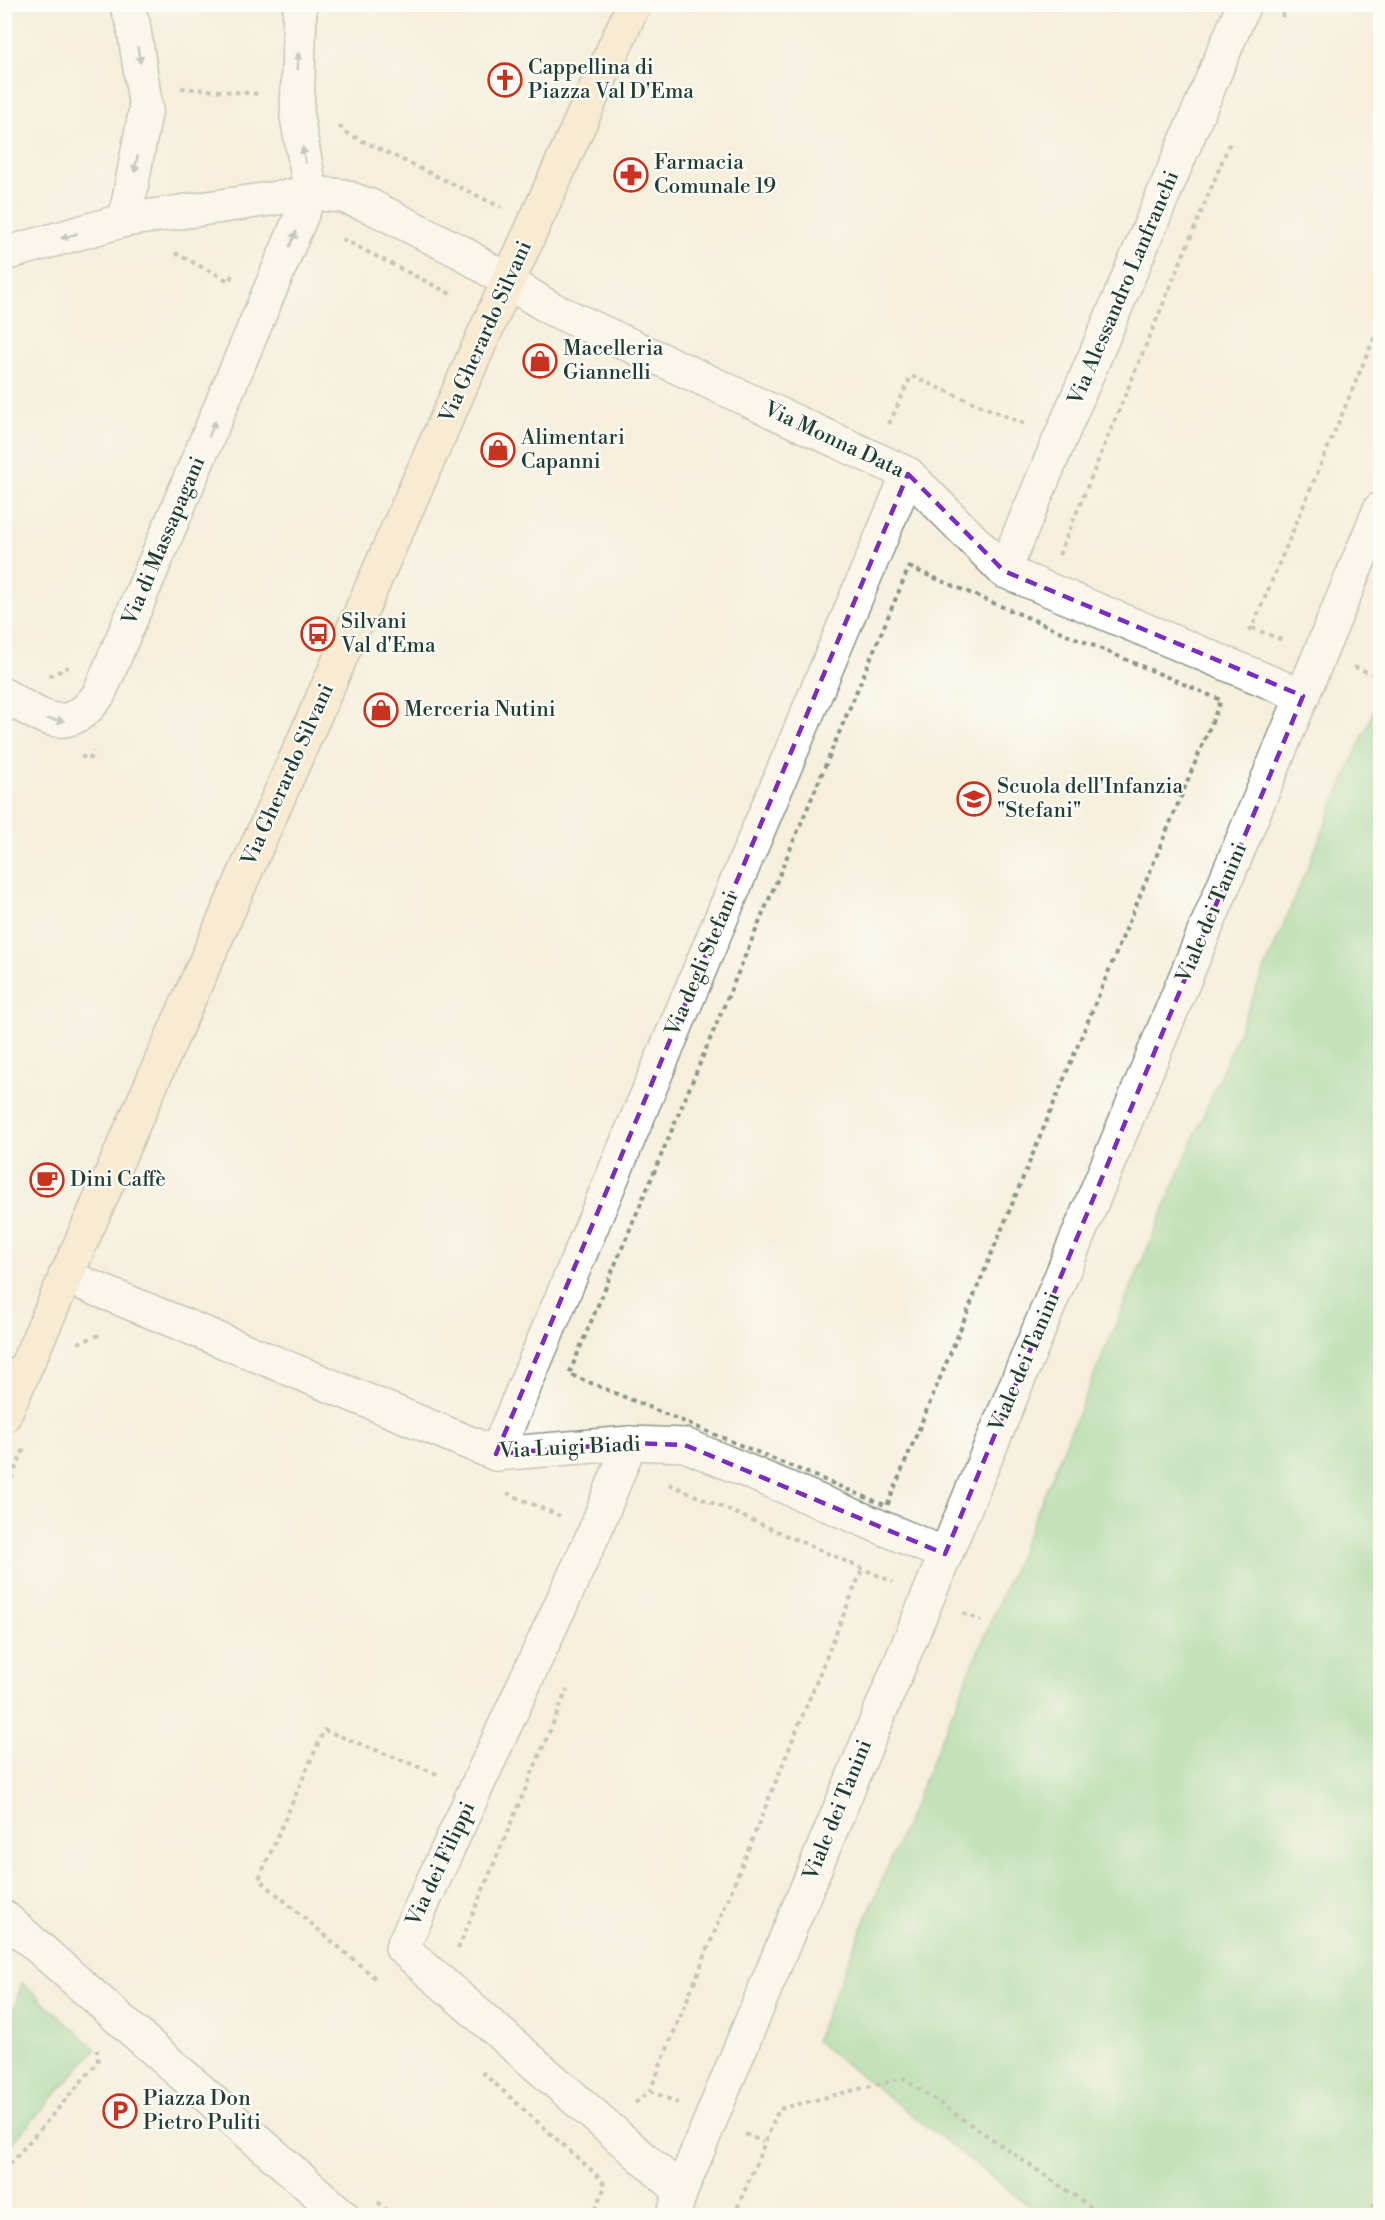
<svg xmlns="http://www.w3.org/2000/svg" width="1385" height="2220" viewBox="0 0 1385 2220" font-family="'Libre Bodoni',serif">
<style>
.green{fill:#87d390;stroke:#538862;stroke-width:1.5}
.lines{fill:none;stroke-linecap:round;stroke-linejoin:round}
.minor-casing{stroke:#8a9688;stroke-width:36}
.secondary-casing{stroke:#8a9688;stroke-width:36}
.path{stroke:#8a9688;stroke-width:4;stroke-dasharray:4.5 4.5;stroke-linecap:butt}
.minor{stroke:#fff;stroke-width:33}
.secondary{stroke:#fbe6c4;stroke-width:33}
.oneway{fill:#8f9e9a}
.marked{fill:none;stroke:#7b2cbf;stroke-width:4.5;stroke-dasharray:12 8;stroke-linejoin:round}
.labels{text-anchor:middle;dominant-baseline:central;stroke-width:4.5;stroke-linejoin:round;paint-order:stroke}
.poi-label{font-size:21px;fill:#1f3d34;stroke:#fdfcf7;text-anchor:start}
.street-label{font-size:21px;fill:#1f3d34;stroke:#fdfcf7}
</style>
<rect width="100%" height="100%" fill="#fdfcf7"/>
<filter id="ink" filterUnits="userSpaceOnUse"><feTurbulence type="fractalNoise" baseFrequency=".0167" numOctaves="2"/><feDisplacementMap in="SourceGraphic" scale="12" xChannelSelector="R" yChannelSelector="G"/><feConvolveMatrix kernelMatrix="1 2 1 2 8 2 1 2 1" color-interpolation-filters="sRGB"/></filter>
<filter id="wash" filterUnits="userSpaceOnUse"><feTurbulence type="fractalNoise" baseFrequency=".008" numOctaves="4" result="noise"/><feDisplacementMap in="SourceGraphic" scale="24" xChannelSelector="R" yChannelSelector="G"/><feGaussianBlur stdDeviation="1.35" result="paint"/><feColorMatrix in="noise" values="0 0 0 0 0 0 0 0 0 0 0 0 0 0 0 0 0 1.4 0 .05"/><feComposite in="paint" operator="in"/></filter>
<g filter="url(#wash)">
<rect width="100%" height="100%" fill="#f5efdc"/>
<g class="green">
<path d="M1380,695v1520h-339l-226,-175z"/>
<path d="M22,1983l74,66 -91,102v-114z"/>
</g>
</g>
<g filter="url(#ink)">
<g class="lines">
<defs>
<g id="minor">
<path d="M125,220l21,-112 -13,-85 -7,-19"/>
<path d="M4,254l121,-34 186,-27 32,3 27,10 91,46 89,56 358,166 96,97 299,125"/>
<path d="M1004,571l240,-567"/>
<path d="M4,695c38,22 64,44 95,-1l212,-501 -14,-76 3,-113"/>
<path d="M65,1276l431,178 134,-11 55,2 260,109"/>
<path d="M630,1443l-36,90 -192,415 279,243"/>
<path d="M496,1454l412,-980"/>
<path d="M4,1917l339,299"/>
<path d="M673,2216l8,-25 699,-1682"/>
</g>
<path id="secondary" d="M4,1416l481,-1084 149,-328"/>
</defs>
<use href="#minor" class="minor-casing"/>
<use href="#secondary" class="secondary-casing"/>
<g class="path">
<path d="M1282,17l5,-13"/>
<path d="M181,88l79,6"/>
<path d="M339,126l9,8 153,73"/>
<path d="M342,239l109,55"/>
<path d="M175,253l54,28 3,-6"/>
<path d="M889,424l22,-48 116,49"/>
<path d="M1059,555l172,-415"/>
<path d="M909,567l312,133 -334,806 -318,-132z"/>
<path d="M1252,628l33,13"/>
<path d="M1248,630l4,-2 128,-304"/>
<path d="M1354,667l26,10"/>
<path d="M49,676l20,-9"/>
<path d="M81,756l8,4 4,-9"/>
<path d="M78,1343l24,-9"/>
<path d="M669,1484l224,98"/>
<path d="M507,1493l53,23"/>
<path d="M4,1495l20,-46"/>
<path d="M963,1613l18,8"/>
<path d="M458,1949l109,-259"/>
<path d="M375,1978l-116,-99 65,-149 116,45"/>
<path d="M482,2072l119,107 4,7 -12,30"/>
<path d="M650,2091l28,12"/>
<path d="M635,2103l15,-12 213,-524"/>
<path d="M745,2134l18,8"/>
<path d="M4,2171l94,-109 -1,-12"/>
<path d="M378,2202l16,14"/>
<path d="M734,2216l45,-107 124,-31 201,138"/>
<path d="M1370,2216l10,-29"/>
</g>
<use href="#minor" class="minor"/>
<use href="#secondary" class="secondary"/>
</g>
<defs><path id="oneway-solid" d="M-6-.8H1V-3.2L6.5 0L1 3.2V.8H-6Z" transform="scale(1.5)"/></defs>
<g class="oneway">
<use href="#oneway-solid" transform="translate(139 55) rotate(80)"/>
<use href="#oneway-solid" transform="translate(298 61) rotate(-88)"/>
<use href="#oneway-solid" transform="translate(304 155) rotate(-101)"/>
<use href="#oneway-solid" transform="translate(136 164) rotate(101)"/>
<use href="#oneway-solid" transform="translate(69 236) rotate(164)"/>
<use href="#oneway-solid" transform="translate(293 239) rotate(-67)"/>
<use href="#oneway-solid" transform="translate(212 429) rotate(-67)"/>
<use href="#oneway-solid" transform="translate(56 720) rotate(7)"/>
</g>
</g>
<path d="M0 0H1385V2220H0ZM908,474l96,97 299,125 -358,858 -260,-109 -55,-2 -134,11z" fill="#f5efdc" fill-opacity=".55" fill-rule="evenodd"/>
<path class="marked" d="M908,474l96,97 299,125 -358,858 -260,-109 -55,-2 -134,11z"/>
<defs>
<symbol id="church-ring" viewBox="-11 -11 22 22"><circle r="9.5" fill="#fdfcf7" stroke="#c8321e" stroke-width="1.5"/><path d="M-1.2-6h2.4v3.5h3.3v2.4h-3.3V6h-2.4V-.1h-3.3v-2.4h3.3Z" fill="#c8321e"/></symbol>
<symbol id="pharmacy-ring" viewBox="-11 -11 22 22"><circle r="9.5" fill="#fdfcf7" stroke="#c8321e" stroke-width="1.5"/><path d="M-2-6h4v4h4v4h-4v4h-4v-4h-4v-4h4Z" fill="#c8321e"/></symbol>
<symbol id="shop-ring" viewBox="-11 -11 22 22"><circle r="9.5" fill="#fdfcf7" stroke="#c8321e" stroke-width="1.5"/><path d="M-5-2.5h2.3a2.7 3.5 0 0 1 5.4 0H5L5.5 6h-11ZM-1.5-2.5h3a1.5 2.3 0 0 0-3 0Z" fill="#c8321e"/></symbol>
<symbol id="bus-ring" viewBox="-11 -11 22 22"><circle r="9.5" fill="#fdfcf7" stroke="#c8321e" stroke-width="1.5"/><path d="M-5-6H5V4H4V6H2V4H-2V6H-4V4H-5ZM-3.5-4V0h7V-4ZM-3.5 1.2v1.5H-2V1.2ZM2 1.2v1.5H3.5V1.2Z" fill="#c8321e"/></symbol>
<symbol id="school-ring" viewBox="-11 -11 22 22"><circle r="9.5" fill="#fdfcf7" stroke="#c8321e" stroke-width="1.5"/><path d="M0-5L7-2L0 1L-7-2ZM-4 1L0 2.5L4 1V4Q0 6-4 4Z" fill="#c8321e"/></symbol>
<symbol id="cafe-ring" viewBox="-11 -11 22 22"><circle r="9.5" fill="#fdfcf7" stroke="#c8321e" stroke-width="1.5"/><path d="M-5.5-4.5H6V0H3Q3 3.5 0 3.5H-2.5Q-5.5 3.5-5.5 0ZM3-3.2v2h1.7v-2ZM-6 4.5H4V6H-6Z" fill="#c8321e"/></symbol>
<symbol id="parking-ring" viewBox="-11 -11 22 22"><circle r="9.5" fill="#fdfcf7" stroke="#c8321e" stroke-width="1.5"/><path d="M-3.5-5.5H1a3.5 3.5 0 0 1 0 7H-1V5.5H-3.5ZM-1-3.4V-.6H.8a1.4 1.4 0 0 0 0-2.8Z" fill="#c8321e"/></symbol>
</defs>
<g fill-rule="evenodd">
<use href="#church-ring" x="486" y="61" width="38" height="38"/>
<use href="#pharmacy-ring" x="612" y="156" width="38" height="38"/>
<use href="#shop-ring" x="521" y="342" width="38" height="38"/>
<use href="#shop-ring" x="479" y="431" width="38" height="38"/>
<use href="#bus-ring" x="299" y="615" width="38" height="38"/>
<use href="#shop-ring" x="362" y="691" width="38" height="38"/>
<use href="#school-ring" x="955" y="780" width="38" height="38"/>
<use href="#cafe-ring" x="28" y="1161" width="38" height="38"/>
<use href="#parking-ring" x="101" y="2092" width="38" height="38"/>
</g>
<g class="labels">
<g class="poi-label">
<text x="528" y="68">Cappellina di<tspan x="528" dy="24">Piazza Val D'Ema</tspan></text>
<text x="654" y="163">Farmacia<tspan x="654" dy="24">Comunale 19</tspan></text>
<text x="563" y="349">Macelleria<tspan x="563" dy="24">Giannelli</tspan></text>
<text x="521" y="438">Alimentari<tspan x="521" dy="24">Capanni</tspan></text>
<text x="341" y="622">Silvani<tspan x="341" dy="24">Val d'Ema</tspan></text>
<text x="404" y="710">Merceria Nutini</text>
<text x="997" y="787">Scuola dell'Infanzia<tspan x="997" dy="24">"Stefani"</tspan></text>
<text x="70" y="1180">Dini Caffè</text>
<text x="143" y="2099">Piazza Don<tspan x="143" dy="24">Pietro Puliti</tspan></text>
</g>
<g class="street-label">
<text transform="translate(1124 288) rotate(-67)">Via Alessandro Lanfranchi</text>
<text transform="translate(486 332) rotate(-66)">Via Gherardo Silvani</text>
<text transform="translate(834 440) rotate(25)">Via Monna Data</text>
<text transform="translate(164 541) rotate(-67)">Via di Massapagani</text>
<text transform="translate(288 775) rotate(-66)">Via Gherardo Silvani</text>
<text transform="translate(1212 913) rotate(-67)">Viale dei Tanini</text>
<text transform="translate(702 964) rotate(-67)">Via degli Stefani</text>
<text transform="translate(1025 1362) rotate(-67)">Viale dei Tanini</text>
<text transform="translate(570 1448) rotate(-3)">Via Luigi Biadi</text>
<text transform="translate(838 1810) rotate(-68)">Viale dei Tanini</text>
<text transform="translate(441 1864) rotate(-65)">Via dei Filippi</text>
</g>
</g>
<rect width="1385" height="2220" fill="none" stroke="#fdfcf7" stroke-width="24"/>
</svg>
